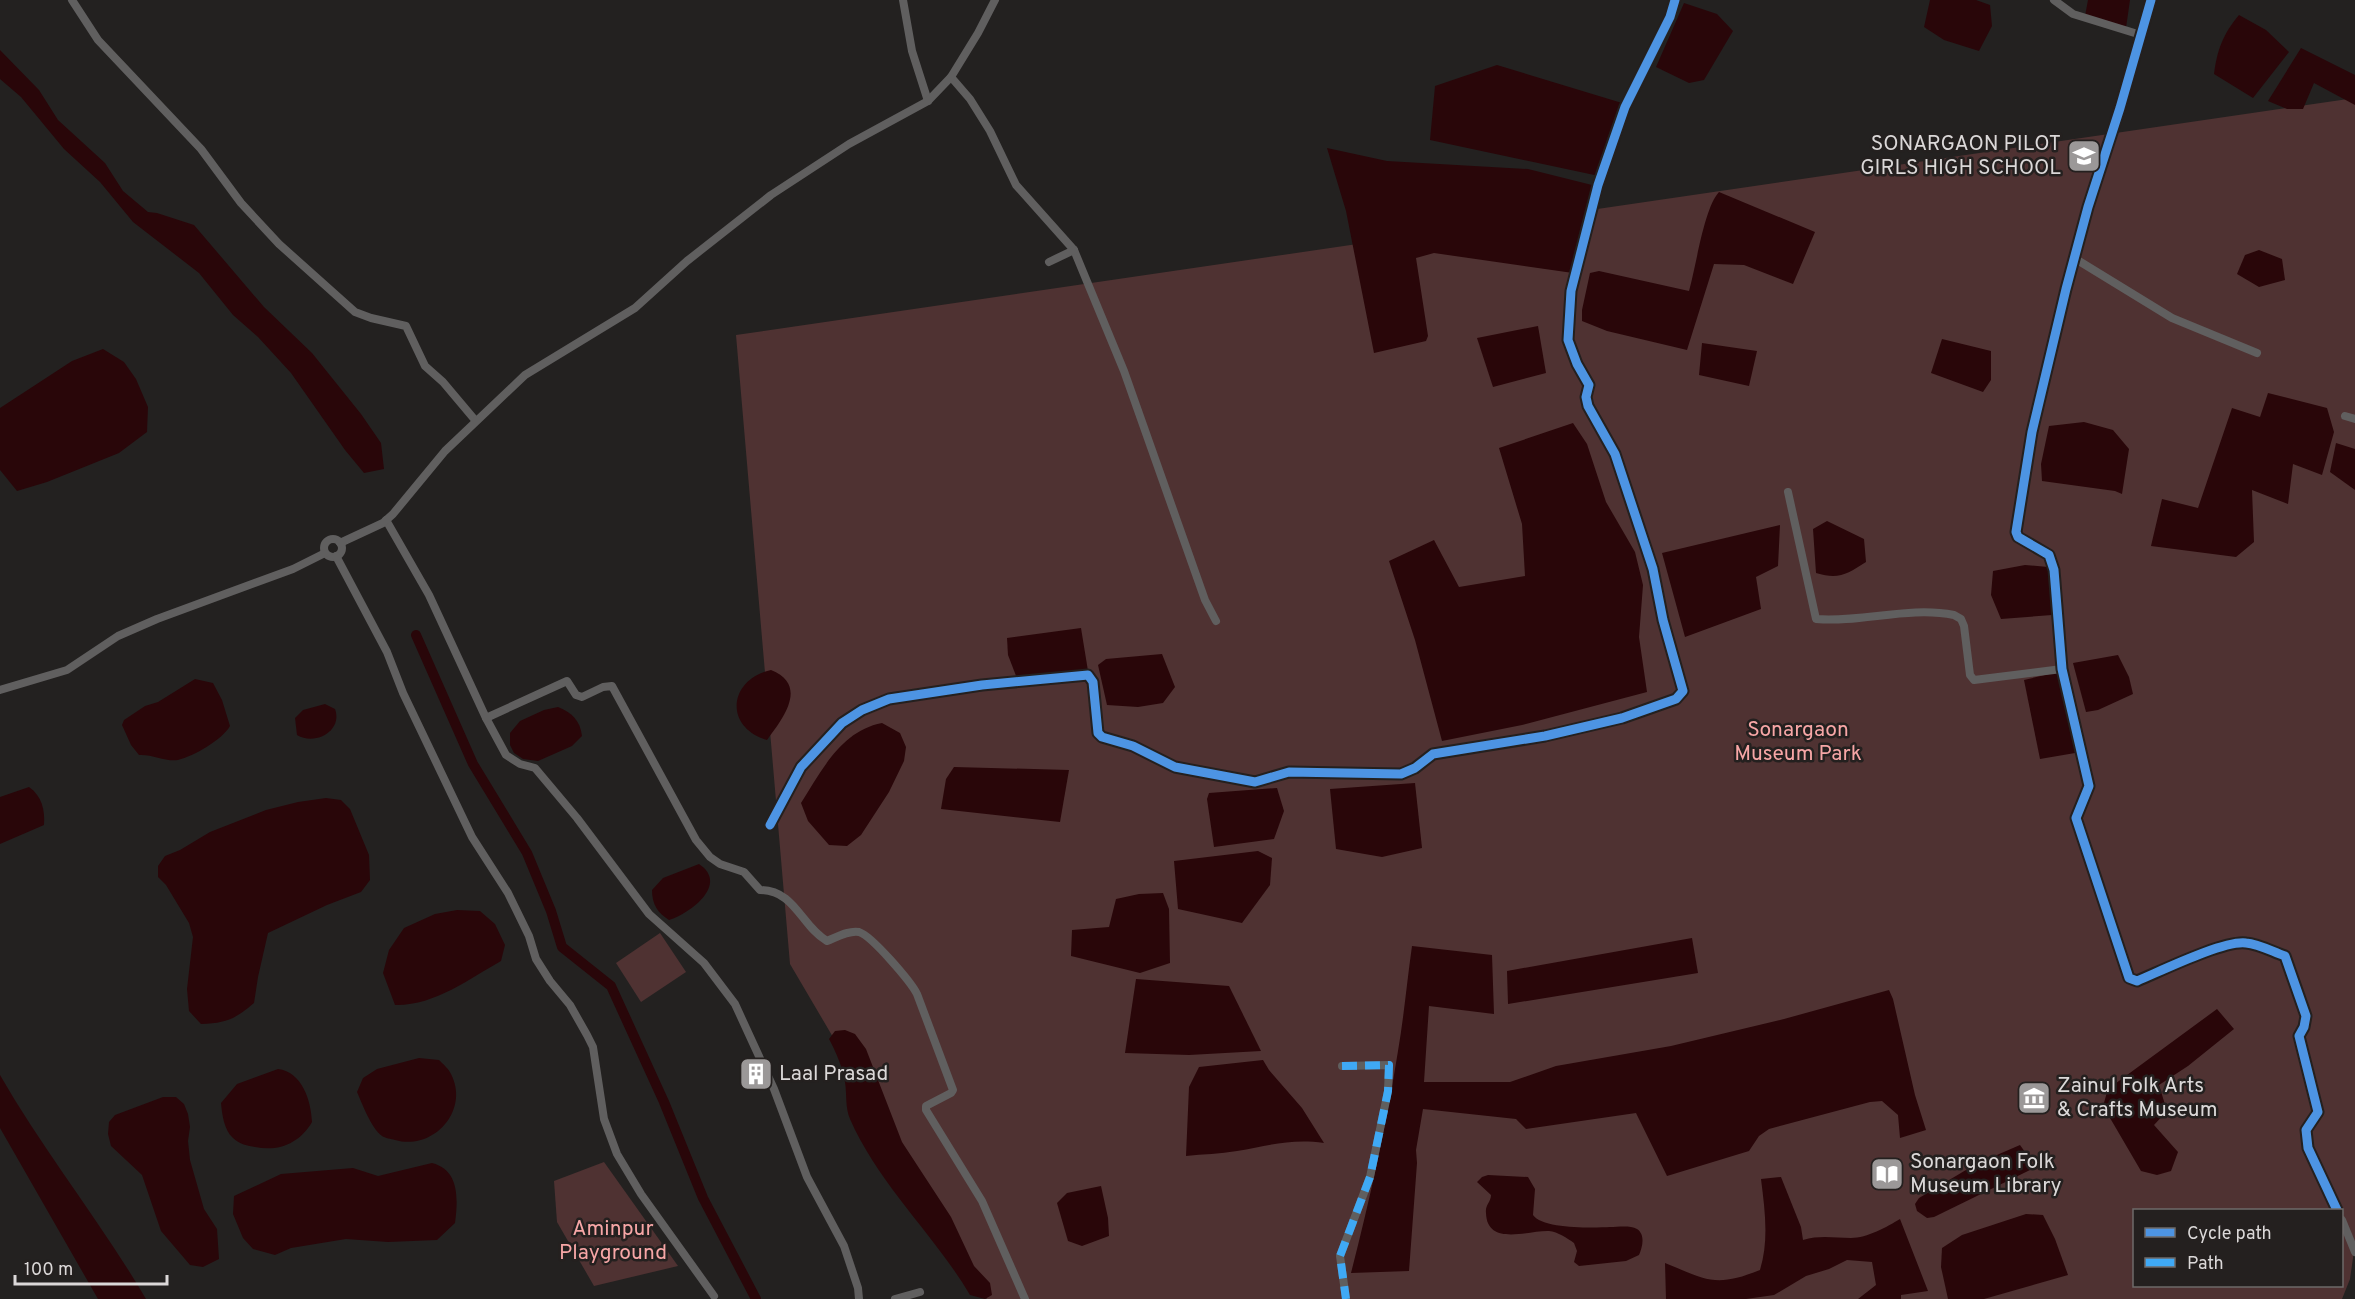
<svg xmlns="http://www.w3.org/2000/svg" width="2355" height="1299" viewBox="0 0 2355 1299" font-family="Overpass,sans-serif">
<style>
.green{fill:#4f3232;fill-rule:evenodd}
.water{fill:#290609}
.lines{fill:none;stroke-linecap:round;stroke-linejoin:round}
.canal{stroke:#290609;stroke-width:10}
.minor{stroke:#605f5f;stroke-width:8}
.quiet{stroke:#3fa9f5;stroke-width:8;stroke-dasharray:15 8;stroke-linecap:butt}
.cycleway-casing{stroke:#24201f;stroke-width:13}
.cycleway{stroke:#4d94e3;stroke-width:9}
.labels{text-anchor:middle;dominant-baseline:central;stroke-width:5;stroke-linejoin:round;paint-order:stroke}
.poi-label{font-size:21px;fill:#dbd8d8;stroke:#24201f;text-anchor:start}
.park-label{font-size:21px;fill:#f7a6a6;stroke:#24201f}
</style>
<rect width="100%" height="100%" fill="#232120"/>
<g class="green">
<path d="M2355,98v1146l-5,35 -8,20h-1355l-197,-335 -54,-629zM2134,1210h208v76h-208z"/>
<path d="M660,933l26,39 -45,30 -25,-39z"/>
<path d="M604,1162l74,104 -84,20 -37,-64 -3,-41z"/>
</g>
<g class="water">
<path d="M1930,0h46l14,5 2,21 -13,25 -35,-11 -20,-13z"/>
<path d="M2088,0h42l-4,28 -41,-12z"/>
<path d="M1684,3l33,11 16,17 -29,49 -15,3 -33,-16z"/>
<path d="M2239,15l27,15 23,22 -36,46 -39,-24c3,-24 9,-40 25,-59z"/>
<path d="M2301,48l54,27v30l-41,-22 -11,26h-16l-19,-8z"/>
<path d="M0,50l39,40 19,30 47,43 18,28 25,21 9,1 37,12 70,82 48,46 49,61 20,29 3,26 -20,4 -19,-23 -54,-77 -33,-36 -25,-22 -34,-42 -66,-51 -33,-40 -36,-33 -43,-52 -21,-18z"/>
<path d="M1497,65l125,38 -23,73 -169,-36 5,-54z"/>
<path d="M1327,148l60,13 141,8 68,17 -23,87 -139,-20 -18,5 12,78 -2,5 -52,12 -28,-142z"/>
<path d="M1719,192l96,40 -22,52 -49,-19 -30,-1 -27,86 -80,-19 -25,-10v-11l8,-37 9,-2 90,20c7,-24 15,-83 30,-99z"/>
<path d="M2259,250l23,9 3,21 -26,7 -22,-13 8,-19z"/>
<path d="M1538,326l8,47 -53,14 -16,-49z"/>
<path d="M1942,339l49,12v29l-8,12 -52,-19z"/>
<path d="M1702,343l55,8 -8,35 -50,-11z"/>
<path d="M103,349l21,13 12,17 12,28 -1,25 -28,21 -72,29 -30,9 -17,-21v-62l72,-47z"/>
<path d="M2268,393l59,15 7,24 -12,43 -29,-11 -5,40 -36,-14 2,52 -18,15 -85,-11 11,-47 36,9 34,-100 28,9z"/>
<path d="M2084,422l29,8 16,19 -7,45 -7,-3 -73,-10 -1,-17 8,-38z"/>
<path d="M1573,423l14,21 19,58 29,50 8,33 -4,52 8,55 -125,33 -80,16 -27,-101 -26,-79 45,-21 25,47 66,-11 -3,-52 -23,-76z"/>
<path d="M2336,443l19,6v41l-25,-18z"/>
<path d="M1827,521l37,18 2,23c-19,12 -27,18 -50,11l-3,-44z"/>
<path d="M1780,525l-2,41 -22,11 5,32 -76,28 -23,-84z"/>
<path d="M2025,565l23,2 6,24 -2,24 -51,4 -10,-24 2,-24z"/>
<path d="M1081,628l7,43 -70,10 -10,-26 -1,-17z"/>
<path d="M1162,654l13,33 -12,16 -25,4 -31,-2 -9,-40 8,-6z"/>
<path d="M2118,655l11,22 4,17 -35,16 -12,2 -13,-49z"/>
<path d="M771,670c38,15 12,49 -4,70 -44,-13 -38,-61 4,-70z"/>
<path d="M2058,672l11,41 6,40 -35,6 -16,-79z"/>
<path d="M195,679l18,4 9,17 8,26c-8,14 -36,30 -52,34 -12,2 -26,-6 -39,-5l-8,-10 -9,-20 2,-5 21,-14 13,-4z"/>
<path d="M325,704l10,5c8,22 -20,37 -38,26l-2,-17 8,-8z"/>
<path d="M558,707c14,6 22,13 24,29l-10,10 -34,15 -15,-2 -9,-6 -4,-8v-12l10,-12 24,-11z"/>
<path d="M882,723l18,10 6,14 -2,14 -15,31 -28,43 -14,11 -18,-1 -21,-24 -7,-18c21,-33 40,-72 81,-80z"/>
<path d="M954,767l115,3 -9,52 -119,-13 5,-30z"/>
<path d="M1415,783l7,65 -40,9 -46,-8 -6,-60z"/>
<path d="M29,787c13,9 16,23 15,38l-44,19v-47z"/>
<path d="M1277,788l7,23 -10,28 -60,8 -7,-48 2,-6z"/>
<path d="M326,798l15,2 9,9 19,46 1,25 -9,12 -34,13 -59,28 -10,44 -4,26c-19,16 -27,20 -53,21l-12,-13 -2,-22 6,-52 -4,-14 -23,-38 -8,-8v-11l7,-10 15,-6 30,-18 56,-22 32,-8z"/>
<path d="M1258,851l14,7 -2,27 -28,38 -64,-14 -4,-48z"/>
<path d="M699,864c30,20 -8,49 -30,56 -11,-7 -17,-15 -17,-30l11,-12z"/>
<path d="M1163,893l6,16 1,54 -30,10 -69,-17 1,-26 37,-3 7,-28 23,-5z"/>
<path d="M457,910l23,1 15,13 10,21 -4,16c-32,18 -67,45 -106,44l-12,-32 6,-23 15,-22 31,-14z"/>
<path d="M1692,938l6,35 -190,31 -1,-33z"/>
<path d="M1412,946l80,9 2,59 -65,-8 -5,76h86l46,-16 115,-20 113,-27 105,-29 4,9 22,96 11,35 -26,8 -2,-23 -16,-14 -12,1 -101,27 -10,7 -10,15 -82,25 -31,-63 -110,16 -10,-10 -93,-10 -7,41 1,13 -8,108 -58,2c19,-74 35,-147 47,-222 6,-35 9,-70 14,-105z"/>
<path d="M1136,979l93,7 32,65 -72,4 -64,-2z"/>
<path d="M2217,1009l17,20 -46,37 -29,19 8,26 -13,14 24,27 -7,19 -14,4 -16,-4 -38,-65 5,-17z"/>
<path d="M845,1030l10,4 11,15 36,93 49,75 23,49 16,17 2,12 -7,4 -15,-4c-36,-61 -91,-110 -120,-176 -5,-12 -3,-24 -5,-37 -2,-14 -9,-30 -16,-43l6,-8z"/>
<path d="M419,1058l20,2c4,4 10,9 12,14 19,37 -18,77 -56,66 -4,-1 -10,-2 -13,-4 -11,-8 -20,-33 -25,-44l6,-14 14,-9z"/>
<path d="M1263,1060l6,10 33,38 22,35c-33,-5 -56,3 -87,8 -17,3 -34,3 -51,5l3,-69 10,-20z"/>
<path d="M278,1069c24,3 33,31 34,53 -12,21 -33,30 -57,25 -7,-1 -16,-3 -22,-9 -9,-8 -11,-24 -12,-35l16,-19z"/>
<path d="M0,1075c44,77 101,147 146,224h-48l-98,-171z"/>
<path d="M163,1097h13l8,7 4,10 2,13 -2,14 2,19 14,49 13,20 2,30 -16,8 -13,-2 -29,-34 -19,-56 -31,-29 -3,-12 1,-12 6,-7z"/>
<path d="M2020,1145l5,7 5,18 -96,47 -7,1 -10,-7 -2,-7 4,-6 57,-34z"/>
<path d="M432,1163c28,7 26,37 23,60l-18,17 -49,2 -42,-3 -55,9 -16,7 -22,-6 -10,-11 -10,-24 1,-18 47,-22 72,-6 25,8z"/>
<path d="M1488,1175l40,2 7,12 -2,26c9,14 60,13 77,12 8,0 20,-2 27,2 9,6 5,19 2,26l-13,6 -47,5 -5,-4 3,-11 -3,-8c-7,-5 -16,-11 -25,-12 -20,-1 -62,16 -63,-18 -1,-8 5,-11 5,-18l-14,-13 5,-5z"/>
<path d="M1781,1177l20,50 2,13c17,-5 31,-2 48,-2 16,0 36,-11 49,-19l28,72 -27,4v4h-43l18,-14 -4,-23 -25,-2 -18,9 -23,7 -32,19 -28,4h-80l-1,-36c42,17 50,25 95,7 9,-30 5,-59 1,-91z"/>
<path d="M1101,1186l7,32 1,18 -27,10 -14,-5 -11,-38 10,-10z"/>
<path d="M2026,1214l17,1 12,24 13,36 -84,24h-36l-7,-32 1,-19 20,-13z"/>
</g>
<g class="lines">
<path class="canal" d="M416,635l57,129 54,89 24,58 11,36 49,39 53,116 39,96 53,101"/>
<g class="minor">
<path d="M72,0l26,40 103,109 40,54 38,41 76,68 16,6 35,8 19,40 18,16 32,38"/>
<path d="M903,0l9,51 16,50"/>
<path d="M2054,0l19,14 68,21"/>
<path d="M2151,0l-31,108 -32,99 -22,82 -34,143 -16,100 2,5 31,18 5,15 8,99 27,117 -13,32 53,160 8,3c24,-10 87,-41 109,-38 13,1 27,9 39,13l21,60 -2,11 -5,9 19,76 -12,18 2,18 29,62"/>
<path d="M951,77l19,22 20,32 26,54 58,65 50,121 81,229 11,21"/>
<path d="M2074,258l98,60 85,35"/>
<path d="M1049,262l25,-12"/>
<path d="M2345,416l10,3"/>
<path d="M1788,492l28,127c45,4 92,-13 138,-4l7,4 3,7 6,49 4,5 88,-11"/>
<path d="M386,520l43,75 57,123 20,37 14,9 15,4 42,50 72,96 55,49 31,41 39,85 33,88 37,69 14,42 1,11"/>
<circle cx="333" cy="548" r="9"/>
<path d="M340,543l43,-20 10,-9 52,-63 80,-76 110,-67 52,-47 84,-66 78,-51 79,-43 23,-24 27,-44 17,-33"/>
<path d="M336,556l51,96 16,41 69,144 36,56 21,43 7,23 14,22 20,24 17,30 6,12 11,72 13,35 24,40 73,102"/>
<path d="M0,690l67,-20 51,-34 39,-17 136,-50 32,-16"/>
<path d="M486,718l81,-37 9,14 6,2 21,-10 9,-1 84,154 14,17 10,7 24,8 16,18c35,0 41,36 67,51 10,-4 22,-11 32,-9 13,4 52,50 58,62l36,96 -2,3 -25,13v4l56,91 43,98"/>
<path d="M770,825l31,-58 41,-44 20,-13 27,-11 93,-14 106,-10 5,7 5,51 4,4 31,9 42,21 80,15 34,-10 112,2 14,-6 18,-14 112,-18 77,-18 54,-19 7,-8 -20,-71 -10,-51 -38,-115 -27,-48 -2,-9 3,-12 -12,-21 -9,-24 3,-49 27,-106 27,-78 45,-90 5,-17"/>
<path d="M1342,1066l47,-1 -1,26 -18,86 -30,79 6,43"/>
<path d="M2342,1220l13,32"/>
<path d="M895,1299l25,-7"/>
</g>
<path class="quiet" d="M1342,1066l47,-1 -1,26 -18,86 -30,79 6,43"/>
<defs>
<g id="cycleway">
<path d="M2151,0l-31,108 -32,99 -22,82 -34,143 -16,100 2,5 31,18 5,15 8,99 27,117 -13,32 53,160 8,3c24,-10 87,-41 109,-38 13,1 27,9 39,13l21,60 -2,11 -5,9 19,76 -12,18 2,18 29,62"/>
<path d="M770,825l31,-58 41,-44 20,-13 27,-11 93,-14 106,-10 5,7 5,51 4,4 31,9 42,21 80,15 34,-10 112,2 14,-6 18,-14 112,-18 77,-18 54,-19 7,-8 -20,-71 -10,-51 -38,-115 -27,-48 -2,-9 3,-12 -12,-21 -9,-24 3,-49 27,-106 27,-78 45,-90 5,-17"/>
</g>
</defs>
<use href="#cycleway" class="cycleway-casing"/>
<use href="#cycleway" class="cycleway"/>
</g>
<defs>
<symbol id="school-square" viewBox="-11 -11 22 22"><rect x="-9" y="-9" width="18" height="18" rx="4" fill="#9b9898" stroke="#24201f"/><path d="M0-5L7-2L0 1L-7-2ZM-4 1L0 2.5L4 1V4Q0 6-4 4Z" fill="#fff"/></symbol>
<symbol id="building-square" viewBox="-11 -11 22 22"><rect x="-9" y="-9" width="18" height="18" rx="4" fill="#9b9898" stroke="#24201f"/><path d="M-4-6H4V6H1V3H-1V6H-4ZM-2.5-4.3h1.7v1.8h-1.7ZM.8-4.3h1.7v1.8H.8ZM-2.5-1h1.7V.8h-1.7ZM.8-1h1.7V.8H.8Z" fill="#fff"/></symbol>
<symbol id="museum-square" viewBox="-11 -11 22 22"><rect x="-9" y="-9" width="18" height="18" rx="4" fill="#9b9898" stroke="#24201f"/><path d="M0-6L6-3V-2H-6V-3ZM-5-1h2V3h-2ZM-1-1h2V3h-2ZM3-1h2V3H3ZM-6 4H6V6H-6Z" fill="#fff"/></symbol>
<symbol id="library-square" viewBox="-11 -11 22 22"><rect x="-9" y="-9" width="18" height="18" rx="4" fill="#9b9898" stroke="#24201f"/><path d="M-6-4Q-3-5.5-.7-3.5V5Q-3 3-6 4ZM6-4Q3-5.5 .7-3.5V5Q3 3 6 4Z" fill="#fff"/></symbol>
</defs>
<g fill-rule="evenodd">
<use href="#school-square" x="2065" y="137" width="38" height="38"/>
<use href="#building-square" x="737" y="1055" width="38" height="38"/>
<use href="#museum-square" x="2015" y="1079" width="38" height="38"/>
<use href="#library-square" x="1868" y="1155" width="38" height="38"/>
</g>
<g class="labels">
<g class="poi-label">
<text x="2061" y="144" text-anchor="end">SONARGAON PILOT<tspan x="2061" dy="24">GIRLS HIGH SCHOOL</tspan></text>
<text x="779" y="1074">Laal Prasad</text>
<text x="2057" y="1086">Zainul Folk Arts<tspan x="2057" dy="24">&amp; Crafts Museum</tspan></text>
<text x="1910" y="1162">Sonargaon Folk<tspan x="1910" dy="24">Museum Library</tspan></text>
</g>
<g class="park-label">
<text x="1798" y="730">Sonargaon<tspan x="1798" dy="24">Museum Park</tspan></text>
<text x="613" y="1229">Aminpur<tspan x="613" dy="24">Playground</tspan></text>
</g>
</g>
<rect x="2133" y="1209" width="210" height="78" fill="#24201f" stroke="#6d6a69" stroke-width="1.5"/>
<rect x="2145" y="1228" width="30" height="9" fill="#4d94e3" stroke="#6d6a69" stroke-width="1.5"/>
<text x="2187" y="1239" font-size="18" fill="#dbd8d8">Cycle path</text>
<rect x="2145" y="1258" width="30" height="9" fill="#3fa9f5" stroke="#6d6a69" stroke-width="1.5"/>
<text x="2187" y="1269" font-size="18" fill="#dbd8d8">Path</text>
<path d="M15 1275v9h152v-9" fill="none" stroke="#dbd8d8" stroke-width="3"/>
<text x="24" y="1275" font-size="18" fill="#dbd8d8" stroke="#24201f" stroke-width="4.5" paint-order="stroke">100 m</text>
</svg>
